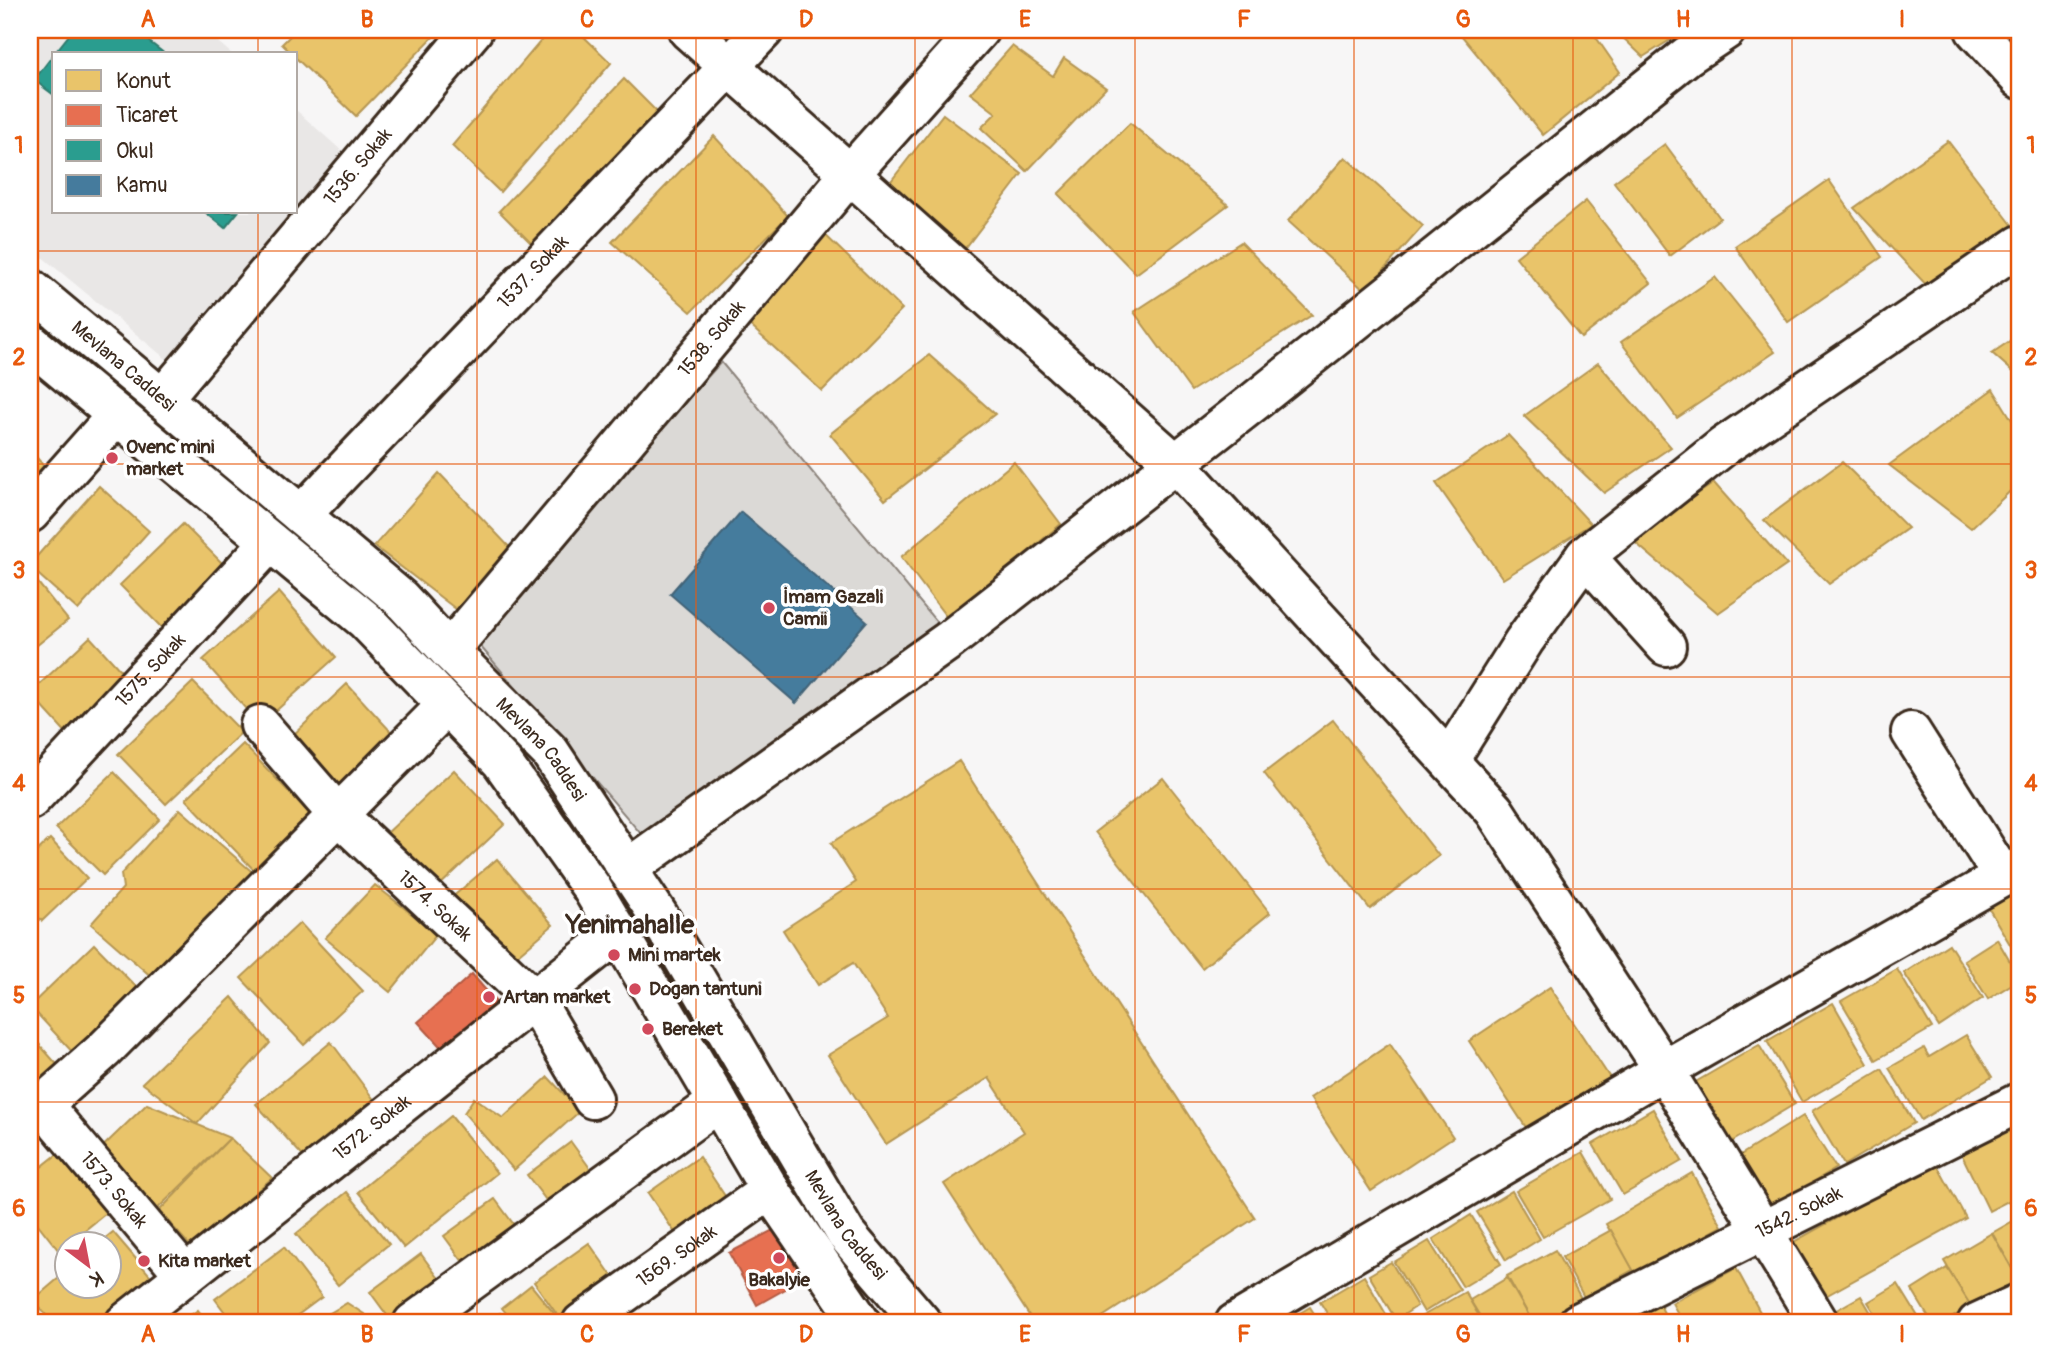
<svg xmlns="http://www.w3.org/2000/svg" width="2050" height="1353" viewBox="0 0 2050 1353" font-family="Pangolin,sans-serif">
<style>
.built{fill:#e9e7e6}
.green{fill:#dbd9d6;stroke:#8b827a;stroke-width:2}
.homes{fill:#e9c46a;stroke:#b59653;stroke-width:2}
.shops{fill:#e76f51;stroke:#b35a42;stroke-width:2}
.schools{fill:#2a9d8f;stroke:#2f7a6d;stroke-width:2}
.public{fill:#457b9d;stroke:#426377;stroke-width:2}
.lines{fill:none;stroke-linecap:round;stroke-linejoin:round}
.minor-casing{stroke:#3b2a1e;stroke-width:44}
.major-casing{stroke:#3b2a1e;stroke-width:44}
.minor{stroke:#fff;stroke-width:38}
.major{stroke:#fff;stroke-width:38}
.grid{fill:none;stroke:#e8590c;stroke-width:2;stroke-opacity:0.55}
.poi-dot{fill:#d1495b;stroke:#fff;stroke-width:2.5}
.labels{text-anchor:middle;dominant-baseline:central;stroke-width:7;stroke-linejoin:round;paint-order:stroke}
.street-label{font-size:19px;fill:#3b2a1e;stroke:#fff}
.poi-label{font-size:19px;font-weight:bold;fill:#3b2a1e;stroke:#fff;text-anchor:start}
.district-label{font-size:26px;font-weight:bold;fill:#3b2a1e;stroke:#fff}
.neatline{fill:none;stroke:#e8590c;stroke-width:2.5}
.grid-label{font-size:23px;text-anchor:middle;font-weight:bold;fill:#e8590c}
</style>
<rect width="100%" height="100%" fill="#f7f6f6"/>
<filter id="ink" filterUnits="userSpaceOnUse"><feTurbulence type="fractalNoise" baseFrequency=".0143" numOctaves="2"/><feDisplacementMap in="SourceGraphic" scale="14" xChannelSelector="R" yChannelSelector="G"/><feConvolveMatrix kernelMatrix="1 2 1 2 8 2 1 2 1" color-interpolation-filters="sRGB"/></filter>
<g filter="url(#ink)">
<path class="built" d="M30,30h174l28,24h-178v158h242v-102l56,50 -176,207 -146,-120z"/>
<path class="green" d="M721,362l218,263 -292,216 -173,-202z"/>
<g class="homes">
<path d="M296,30h144l-84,86 -60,-58v-4h-4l-10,-10z"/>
<path d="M550,30h27l34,33 -111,129 -48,-46z"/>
<path d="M1457,30h134l29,42 -77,63z"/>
<path d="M1615,30h71l-43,27z"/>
<path d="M1012,46l41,30 11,-18 42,30 -79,83 -46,-43 15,-15 -26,-20z"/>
<path d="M624,79l36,36 -126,131 -35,-35z"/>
<path d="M943,114l79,60 -62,81 -79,-61z"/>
<path d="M1130,123l98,82 -92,69 -78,-80z"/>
<path d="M714,136l74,80 -97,96 -79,-70z"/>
<path d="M1948,141l65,85 -82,64 -77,-82z"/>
<path d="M1665,144l55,74 -50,38 -56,-74z"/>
<path d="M1345,157l78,69 -58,65 -77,-70z"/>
<path d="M1829,180l53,77 -94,65 -53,-76z"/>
<path d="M1586,201l65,82 -70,55 -65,-81z"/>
<path d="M819,229l83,80 -80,82 -77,-70z"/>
<path d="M1241,242l71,73 -121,76 -57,-79z"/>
<path d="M1715,277l60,75 -98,66 -56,-76z"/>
<path d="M2020,334v44l-28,-25z"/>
<path d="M929,355l66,59 -110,86 -55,-66z"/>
<path d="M1598,363l73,84 -67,46 -80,-77z"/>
<path d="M1993,389l27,44v49l-49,46 -82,-63z"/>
<path d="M1508,435l83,89 -88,55 -67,-96z"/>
<path d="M30,450l14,16 -14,13z"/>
<path d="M1014,462l47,62 -113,95 -47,-62z"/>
<path d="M1842,462l66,66 -79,56 -65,-64z"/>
<path d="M439,473l76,80 -54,60 -87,-67z"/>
<path d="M1714,483l73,82 -69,48 -87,-74z"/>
<path d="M99,486l50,45 -71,79 -48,-43v-3z"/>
<path d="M183,524l42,42 -63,62 -42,-43z"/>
<path d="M30,573l38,47 -38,31z"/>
<path d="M279,592l57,65 -76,68 -57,-65z"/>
<path d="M90,637l41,45 -61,55 -40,-44z"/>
<path d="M193,682l49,50 -76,72 -48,-50z"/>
<path d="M347,684l47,51 -55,52 -47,-51z"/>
<path d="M1333,720l106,136 -69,53 -106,-136z"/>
<path d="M243,744l69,72 -57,55 -69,-72z"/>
<path d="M959,761l296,457 -162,105h-59l-90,-139 80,-52 -35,-54 -103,66 -58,-89 60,-37 -35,-55 -35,22 -35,-55 73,-48 -25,-39z"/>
<path d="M454,770l51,54 -68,64 -51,-54z"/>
<path d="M114,772l46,47 -57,56 -47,-47z"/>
<path d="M1163,778l107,135 -68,55 -107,-136z"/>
<path d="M180,809l77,67 -96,109 -70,-61 32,-36 -2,-14z"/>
<path d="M50,839l37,39 -45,43 -12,-12v-51z"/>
<path d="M497,859l56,66 -47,40 -56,-66z"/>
<path d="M375,885l62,49 -47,58 -65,-54z"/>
<path d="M2020,890v71l-31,-52z"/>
<path d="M300,923l63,68 -59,54 -63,-67z"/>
<path d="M1997,939l23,40 -32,20 -24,-39z"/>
<path d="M94,944l48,49 -66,63 -46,-50z"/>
<path d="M1949,944l34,54 -44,29 -35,-54z"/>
<path d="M1897,969l35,59 -56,32 -35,-59z"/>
<path d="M1550,987l62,94 -81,54 -62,-94z"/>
<path d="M232,997l38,46 -73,81 -55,-41z"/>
<path d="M1833,1003l35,61 -66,38 -35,-61z"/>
<path d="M30,1034l31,35 -31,27z"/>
<path d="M1966,1035l26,42 -71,43 -32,-52 35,-20 5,9z"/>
<path d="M331,1042l47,63 -71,56 -51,-57z"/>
<path d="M1390,1044l63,93 -82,54 -61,-93z"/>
<path d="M1759,1045l36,59 -67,40 -36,-60z"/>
<path d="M1882,1069l32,54 -70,42 -32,-54z"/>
<path d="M548,1077l32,34 -66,59 -50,-57 10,-15 29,20z"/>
<path d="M147,1104l83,34 -82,80 -58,-59z"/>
<path d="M1653,1109l29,52 -59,34 -30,-51z"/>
<path d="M451,1116l46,57 -93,75 -46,-56z"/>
<path d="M1803,1116l33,52 -70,43 -32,-52z"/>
<path d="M2020,1121v74l-31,16 -29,-60z"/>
<path d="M230,1138l42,40 -80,70 -33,-37z"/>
<path d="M571,1142l24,33 -43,33 -25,-33z"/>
<path d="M64,1149l47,60 -52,42 -29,-37v-38z"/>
<path d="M1583,1152l27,47 -67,38 -27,-46z"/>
<path d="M699,1157l34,51 -51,35 -34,-50z"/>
<path d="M1936,1163l30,55 -144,80 -30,-55z"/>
<path d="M1692,1173l30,53 -86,49 -30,-51z"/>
<path d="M1512,1191l28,48 -34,21 -29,-48z"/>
<path d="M347,1192l42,52 -51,41 -42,-51z"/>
<path d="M495,1199l25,34 -51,37 -25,-34z"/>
<path d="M1471,1215l30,49 -38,23 -30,-48z"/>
<path d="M2020,1217v64l-28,-48z"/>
<path d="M1611,1230l22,40 -49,27 -22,-40z"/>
<path d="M113,1232l41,48 -49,43h-52l-20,-23 33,-28v14h42v-42h-10z"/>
<path d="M1992,1233l28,50 -48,27 -28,-49z"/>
<path d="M1429,1241l31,49 -36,22 -30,-50z"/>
<path d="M589,1243l30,43 -56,37 -29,-41z"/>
<path d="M284,1247l38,50 -35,26h-54l-18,-24z"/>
<path d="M1555,1250l28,52 -38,21h-12l-26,-47z"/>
<path d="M421,1254l22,30 -51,38 -22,-30z"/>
<path d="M1391,1262l26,44 -21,14 -27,-45z"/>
<path d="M1736,1268l30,55h-83l-11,-20z"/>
<path d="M1947,1268l24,38 -28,17h-11l-20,-33z"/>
<path d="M1364,1276l26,45 -5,2h-52l-13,-21z"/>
<path d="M1507,1278l26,45h-49l-14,-23z"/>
<path d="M1898,1284l24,39h-41l-13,-21z"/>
<path d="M531,1285l31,38h-48l-12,-15z"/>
<path d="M1465,1292l18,31h-61l-3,-5z"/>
<path d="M1861,1296l16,27h-40l-6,-10z"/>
<path d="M347,1303l17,11 6,9h-57z"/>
<path d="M1659,1303l10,20h-50z"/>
<path d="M1310,1307l10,16h-37z"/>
<path d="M198,1310l10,13h-28z"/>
<path d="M500,1313l6,10h-23z"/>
</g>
<g class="shops">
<path d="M472,974l29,34 -54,46 -29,-32z"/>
<path d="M775,1229l28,50 -46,26 -28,-52z"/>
</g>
<g class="schools">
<path d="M73,30h61l31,24h-111z"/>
<path d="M54,54v41l-20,-15z"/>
<path d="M205,212h33l-13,16z"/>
</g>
<path class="public" d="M741,512l126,109 -71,82 -126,-109z"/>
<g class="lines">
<defs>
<g id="minor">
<path d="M688,30l487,433 319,347 170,260 155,253"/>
<path d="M1975,30l45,49"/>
<path id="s1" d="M162,399l311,-369"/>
<path d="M30,513l87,-98"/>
<path id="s2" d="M301,515l463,-485"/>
<path d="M1585,556l81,90"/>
<path id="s3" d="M449,651l401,-477 129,-144"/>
<path id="s4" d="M260,725l78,90 196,184 59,100"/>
<path d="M1911,732l92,145"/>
<path d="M1449,760l75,-119 61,-85 139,-110 296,-201"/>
<path id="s5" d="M30,800l240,-258"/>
<path d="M627,869l324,-230 304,-238 432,-345 39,-26"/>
<path id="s6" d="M42,1104l143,171"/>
<path d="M30,1116l74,-66 343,-345"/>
<path id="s7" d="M125,1323l493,-390"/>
<path d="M413,1323l305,-221"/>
<path id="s8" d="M582,1323l188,-133"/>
<path d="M1235,1323l429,-253 356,-203"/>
<path id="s9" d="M1578,1323l442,-221"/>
<path d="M1977,1323l43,-20"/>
</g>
<g id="major">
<path id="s10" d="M30,288l370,310 49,53 101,101 108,163 188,319 76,89"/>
<path d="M30,343l335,277 136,141 90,126 179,303 91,133"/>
</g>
</defs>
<use href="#minor" class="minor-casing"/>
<use href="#major" class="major-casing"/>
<use href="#minor" class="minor"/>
<use href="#major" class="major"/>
</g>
</g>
<path class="grid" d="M258,30v24M477,30v1293M696,30v1293M915,30v1293M1135,30v1293M1354,30v1293M1573,30v1293M1792,30v1293M258,212v1111M30,251h1990M30,464h1990M30,677h1990M30,889h1990M30,1102h1990"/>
<g class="poi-dot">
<circle cx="112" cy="458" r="7"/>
<circle cx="769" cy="608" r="7"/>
<circle cx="614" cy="955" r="7"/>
<circle cx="635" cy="989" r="7"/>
<circle cx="489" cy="997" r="7"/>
<circle cx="648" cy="1029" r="7"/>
<circle cx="779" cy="1258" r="7"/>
<circle cx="144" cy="1261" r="7"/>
</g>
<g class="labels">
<g class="street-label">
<text stroke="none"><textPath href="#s1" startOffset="304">1536. Sokak</textPath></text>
<text stroke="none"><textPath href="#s2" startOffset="336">1537. Sokak</textPath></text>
<text stroke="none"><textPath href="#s3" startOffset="408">1538. Sokak</textPath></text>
<text stroke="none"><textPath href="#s10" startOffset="122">Mevlana Caddesi</textPath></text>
<text stroke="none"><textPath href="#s5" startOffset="177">1575. Sokak</textPath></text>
<text stroke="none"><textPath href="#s10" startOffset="690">Mevlana Caddesi</textPath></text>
<text stroke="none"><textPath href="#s4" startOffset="252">1574. Sokak</textPath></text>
<text stroke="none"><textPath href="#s7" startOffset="315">1572. Sokak</textPath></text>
<text stroke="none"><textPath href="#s6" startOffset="112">1573. Sokak</textPath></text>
<text stroke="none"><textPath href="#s9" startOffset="247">1542. Sokak</textPath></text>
<text stroke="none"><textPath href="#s10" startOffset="1256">Mevlana Caddesi</textPath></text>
<text stroke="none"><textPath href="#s8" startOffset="116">1569. Sokak</textPath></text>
</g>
<g class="poi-label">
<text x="126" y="447">Ovenc mini<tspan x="126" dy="22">market</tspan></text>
<text x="783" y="597">İmam Gazali<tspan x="783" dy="22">Camii</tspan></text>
<text x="628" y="955">Mini martek</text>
<text x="649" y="989">Dogan tantuni</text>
<text x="503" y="997">Artan market</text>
<text x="662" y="1029">Bereket</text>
<text x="158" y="1261">Kita market</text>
<text x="779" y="1280" text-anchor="middle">Bakalyie</text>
</g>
<g class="district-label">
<text x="630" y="925">Yenimahalle</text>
</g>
</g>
<rect width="2050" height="1353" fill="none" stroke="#fff" stroke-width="77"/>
<rect x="52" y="52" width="245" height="161" fill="#ffffff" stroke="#b1aaa5" stroke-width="2"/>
<rect x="66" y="70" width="35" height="21" fill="#e9c46a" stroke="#b1aaa5" stroke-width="2"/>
<text x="116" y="88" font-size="21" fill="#3b2a1e">Konut</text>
<rect x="66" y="105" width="35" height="21" fill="#e76f51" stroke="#b1aaa5" stroke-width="2"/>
<text x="116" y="122" font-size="21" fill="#3b2a1e">Ticaret</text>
<rect x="66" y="140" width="35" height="21" fill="#2a9d8f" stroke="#b1aaa5" stroke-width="2"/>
<text x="116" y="158" font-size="21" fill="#3b2a1e">Okul</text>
<rect x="66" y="175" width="35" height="21" fill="#457b9d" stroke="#b1aaa5" stroke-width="2"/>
<text x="116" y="192" font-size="21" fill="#3b2a1e">Kamu</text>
<g transform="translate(88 1265) rotate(148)"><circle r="33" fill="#ffffff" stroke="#b1aaa5" stroke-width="2"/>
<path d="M0-5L12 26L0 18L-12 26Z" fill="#d1495b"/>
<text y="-10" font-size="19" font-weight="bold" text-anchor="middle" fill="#3b2a1e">K</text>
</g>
<rect x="38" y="38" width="1973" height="1276" class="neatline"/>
<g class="grid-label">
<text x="148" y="27">A</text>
<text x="367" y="27">B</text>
<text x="587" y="27">C</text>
<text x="806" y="27">D</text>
<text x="1025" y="27">E</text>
<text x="1244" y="27">F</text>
<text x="1463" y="27">G</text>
<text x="1683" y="27">H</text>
<text x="1902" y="27">I</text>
<text x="19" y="153">1</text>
<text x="2031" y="153">1</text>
<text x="19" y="365">2</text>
<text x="2031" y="365">2</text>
<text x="19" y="578">3</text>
<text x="2031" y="578">3</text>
<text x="19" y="791">4</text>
<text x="2031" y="791">4</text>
<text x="19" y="1003">5</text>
<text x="2031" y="1003">5</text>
<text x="19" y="1216">6</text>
<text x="2031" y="1216">6</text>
<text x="148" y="1342">A</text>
<text x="367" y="1342">B</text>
<text x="587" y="1342">C</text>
<text x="806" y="1342">D</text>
<text x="1025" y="1342">E</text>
<text x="1244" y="1342">F</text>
<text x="1463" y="1342">G</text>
<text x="1683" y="1342">H</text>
<text x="1902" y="1342">I</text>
</g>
</svg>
